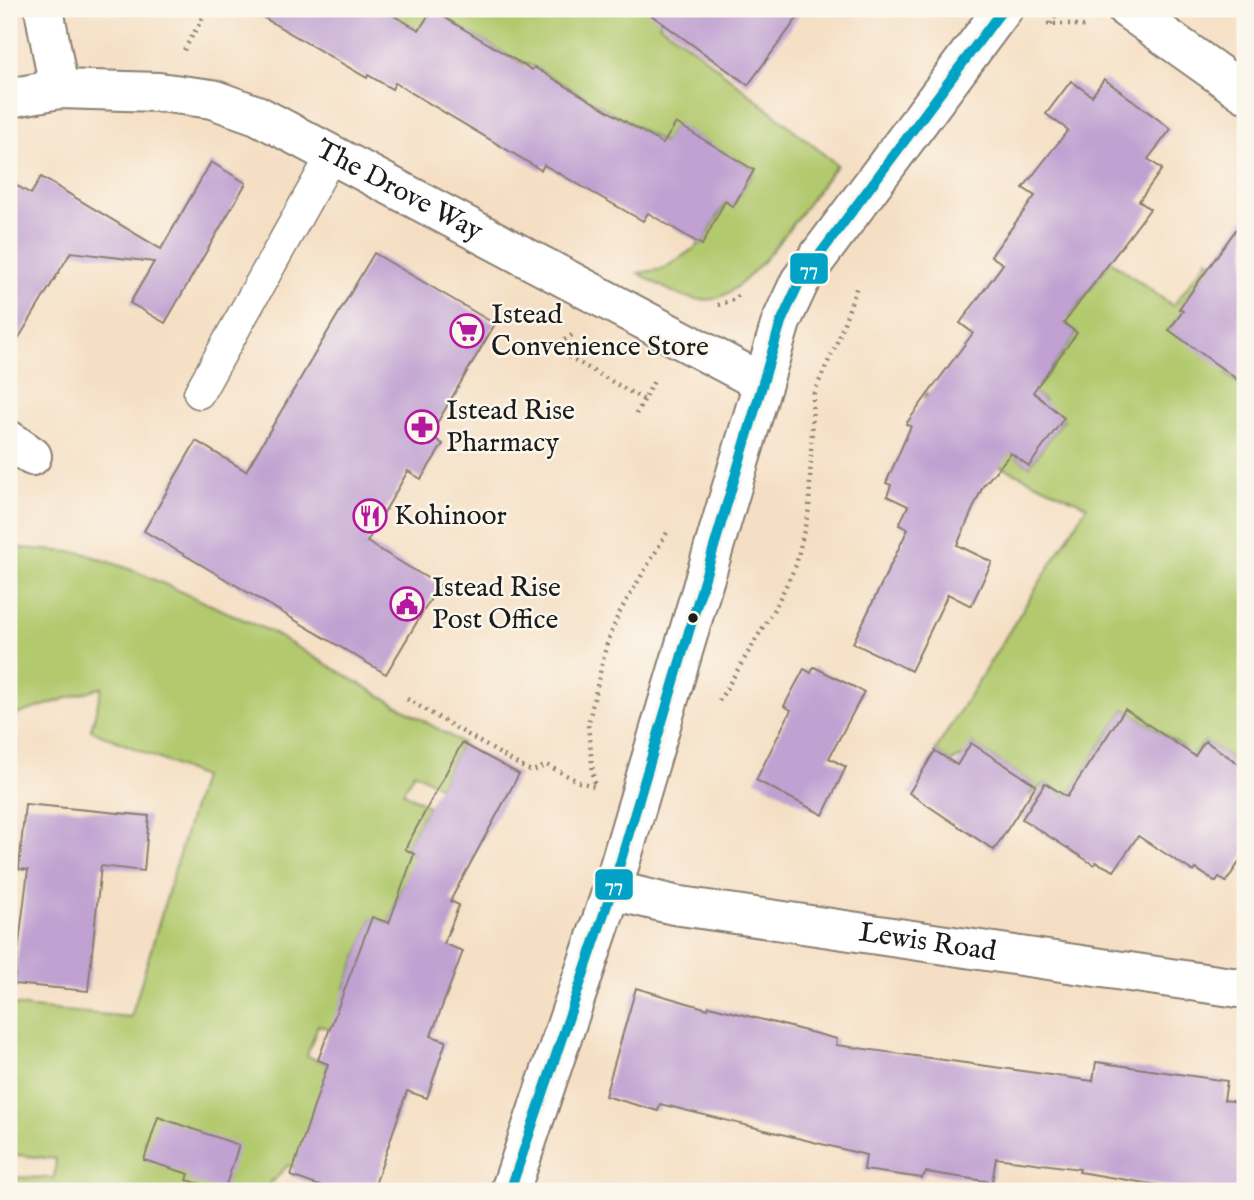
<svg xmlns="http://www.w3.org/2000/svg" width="1254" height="1200" viewBox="0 0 1254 1200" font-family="'IM FELL English',serif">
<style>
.green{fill:#b2c96e;stroke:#677245;stroke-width:2}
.building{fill:#c0a1d1}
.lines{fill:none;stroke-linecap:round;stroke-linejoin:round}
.lane-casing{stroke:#887e70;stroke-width:33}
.street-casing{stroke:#887e70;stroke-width:42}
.path{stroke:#887e70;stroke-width:4.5;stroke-dasharray:2 5;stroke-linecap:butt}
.lane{stroke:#fff;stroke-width:30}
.street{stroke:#fff;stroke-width:38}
.bus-1-casing{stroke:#fbf7ec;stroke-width:16}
.bus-1{stroke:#01a2c5;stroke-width:10}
.bus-dot{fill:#1c1c1c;stroke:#fbf7ec;stroke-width:2.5}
.labels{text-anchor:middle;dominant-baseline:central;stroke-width:5;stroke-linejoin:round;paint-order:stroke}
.street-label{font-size:28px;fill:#1c1c1c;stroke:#fbf7ec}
.poi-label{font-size:28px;fill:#1c1c1c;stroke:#fbf7ec;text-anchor:start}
.line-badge{stroke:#fbf7ec;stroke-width:2.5}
.badge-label{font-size:19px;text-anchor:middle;font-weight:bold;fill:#fff}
</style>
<rect width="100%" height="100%" fill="#fbf7ec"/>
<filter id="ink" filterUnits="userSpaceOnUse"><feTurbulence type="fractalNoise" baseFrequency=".0143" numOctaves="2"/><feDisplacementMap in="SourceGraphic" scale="14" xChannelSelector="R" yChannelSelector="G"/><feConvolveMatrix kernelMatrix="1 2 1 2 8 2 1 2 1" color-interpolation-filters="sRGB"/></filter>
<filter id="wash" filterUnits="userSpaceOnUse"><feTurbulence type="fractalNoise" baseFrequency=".00686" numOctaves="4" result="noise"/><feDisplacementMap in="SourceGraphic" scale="28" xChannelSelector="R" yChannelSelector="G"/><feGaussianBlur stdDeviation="1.57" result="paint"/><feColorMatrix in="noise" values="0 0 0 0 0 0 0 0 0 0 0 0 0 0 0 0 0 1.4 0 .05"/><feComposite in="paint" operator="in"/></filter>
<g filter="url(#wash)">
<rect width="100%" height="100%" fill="#f5dfc4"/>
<g class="green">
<path d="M382,9h51l-9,14v11z"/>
<path d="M456,9h213l-10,15 39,28 139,113c-27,32 -84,126 -123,134 -27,5 -53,-13 -76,-26l25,-4 33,-22 3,-4 3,1 24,-42 7,4 21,-36 -78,-46 -12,19 -130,-76 -18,-7 -67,-39z"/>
<path d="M1043,212l130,94 35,-47 4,4 -32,45 3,3 -14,19 60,14 16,-18v16l-5,7 3,2 -17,23 19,15v379l-40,-27 -16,18 -6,-12 -58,-38 -58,88 -22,-14 -16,13 5,-12 -62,-40 -7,11 -13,7 -17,-11 152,-245 -138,-63 13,-19 -37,-27 1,-4 80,59 2,-2 21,16 35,-47 -20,-16 1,-2 -66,-50 2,-2 -13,-9 4,-5 67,50 38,-52 -66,-50 -8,-15 66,49 39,-52z"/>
<path d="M9,547l74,6 52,18 134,60 193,112 -23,43 -25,-14 -11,20 25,14 -23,43 20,11 -14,20 -8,4 -14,39 -17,-5 -28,72 17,49 -43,-14 -11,31 21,8 -26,106 -14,-5 -15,16 -2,-1 -4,11h-258v-14l45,1 2,-19 -47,-5v-150l22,4 100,9 71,-240 -111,-47 11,-43 -93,30z"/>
</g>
<g id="blocks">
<g class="building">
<path d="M249,9h133l37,21 13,-20 100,60 2,-3 129,77 13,-21 78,47 -21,37 -8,-6 -23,44 -54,-32 -5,8 -99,-56 -3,5 -146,-87 -3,6 -24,-14 -1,3z"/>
<path d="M643,9h161l-56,76z"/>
<path d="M1104,79l67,50 -23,30 14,10 -23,32 11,8 -86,114 13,10 -44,59 31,26 -35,48 -18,-13 -28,33 -26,59 35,17 -21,44 -23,-12 -37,77 -58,-28 55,-114 -9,-4 9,-19 -21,-10 4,-11 -5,-2 25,-57 -5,-2 67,-91 -13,-10 43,-59 -12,-8 44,-60 -12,-8 45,-58 -22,-16 25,-33 21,15z"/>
<path d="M211,162l35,21 -81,140 -35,-20 24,-41 -83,-10 -62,102v-173l22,13 10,-17 120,72z"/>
<path d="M1245,217v168l-76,-55 14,-19 -4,-2z"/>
<path d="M374,253l121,71 -65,111 13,9 -22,35 -13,-8 -41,71 72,43 -53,89 -242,-143 52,-90 50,30z"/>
<path d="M814,667l50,25 -35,66 17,9 -23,48 -67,-35 35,-70 -7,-4 20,-37 7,4z"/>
<path d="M1125,709l70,47 10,-15 40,27v85l-19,29 -7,-5 -3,5 -20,-13 -2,3 -56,-36 -24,35 -18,-9 -2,3 -72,-46 23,-36 22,14z"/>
<path d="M462,743l57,31 -69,127 9,4 -15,39 19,7 -32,85 15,5 -19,57 -20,-7 -34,100h-39l-43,-15 37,-112 -10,-4 54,-143 17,6 25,-69 -9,-5z"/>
<path d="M971,743l65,42 -42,65 -85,-57 26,-42 22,14z"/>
<path d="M25,804l124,12 -5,55 -43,-5 -13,125 -74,-7 14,-114 -9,-1z"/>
<path d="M636,988l72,21 1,-3 128,33 -1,6 257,36 3,-19 131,19 -3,19 21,3v88h-51l-115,-19 1,-3 -84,-11 -4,24 -66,-10 -4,6 -58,-8 2,-15 -206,-51 -2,7 -53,-15z"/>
<path d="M158,1117l81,28 -15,46 -37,-11 2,-6 -45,-14z"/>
</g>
</g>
</g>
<g filter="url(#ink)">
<use href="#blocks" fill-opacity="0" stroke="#887e70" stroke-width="2"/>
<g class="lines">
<defs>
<path id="lane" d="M199,393l133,-238"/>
<g id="street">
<path d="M44,9l15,80"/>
<path d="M1127,9l118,84"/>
<path id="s1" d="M9,98l50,-9 100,3 53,7 45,16 506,268"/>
<path d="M9,440l23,16"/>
<path id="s2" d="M612,890l62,15 571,84"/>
<path d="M510,1191l102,-301 169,-568 19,-41 203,-272"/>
</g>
</defs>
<use href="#lane" class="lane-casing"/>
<use href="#street" class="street-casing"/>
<g class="path">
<path d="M1047,24h23l17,3"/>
<path d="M1051,24l8,-15"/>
<path d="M184,50l24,-41"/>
<path d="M718,305l17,-6 6,-6"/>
<path d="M572,335l-9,6 -6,9 87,50 11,-21"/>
<path d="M636,414l8,-14"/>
<path d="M407,699l119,70 7,2 14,-6 32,17 15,4"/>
<path d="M719,701l57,-95 20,-41 13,-56 4,-114 25,-55 19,-54"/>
<path d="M594,783l-6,-58 18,-78 12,-32 50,-84"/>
</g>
<use href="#lane" class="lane"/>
<use href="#street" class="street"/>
<defs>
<path id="bus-1" d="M510,1191l102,-301 169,-568 19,-41 203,-272"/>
</defs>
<use href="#bus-1" class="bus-1-casing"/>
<use href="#bus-1" class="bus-1"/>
</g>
</g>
<defs>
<symbol id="supermarket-ring" viewBox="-11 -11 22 22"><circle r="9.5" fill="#fbf7ec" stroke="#b5179e" stroke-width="1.5"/><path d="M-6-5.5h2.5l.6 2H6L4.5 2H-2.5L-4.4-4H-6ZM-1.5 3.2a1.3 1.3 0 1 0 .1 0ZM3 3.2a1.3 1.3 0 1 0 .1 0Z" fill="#b5179e"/></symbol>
<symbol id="pharmacy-ring" viewBox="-11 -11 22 22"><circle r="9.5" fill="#fbf7ec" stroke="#b5179e" stroke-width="1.5"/><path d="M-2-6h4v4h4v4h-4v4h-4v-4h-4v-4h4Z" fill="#b5179e"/></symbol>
<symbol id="restaurant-ring" viewBox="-11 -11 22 22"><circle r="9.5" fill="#fbf7ec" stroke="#b5179e" stroke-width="1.5"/><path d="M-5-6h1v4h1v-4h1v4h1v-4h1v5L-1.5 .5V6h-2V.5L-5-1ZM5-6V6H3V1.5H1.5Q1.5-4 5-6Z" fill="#b5179e"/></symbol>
<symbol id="civic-ring" viewBox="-11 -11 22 22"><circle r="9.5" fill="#fbf7ec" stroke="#b5179e" stroke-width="1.5"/><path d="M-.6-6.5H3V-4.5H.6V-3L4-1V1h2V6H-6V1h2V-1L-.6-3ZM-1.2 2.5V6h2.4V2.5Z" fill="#b5179e"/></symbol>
</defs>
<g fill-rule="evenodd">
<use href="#supermarket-ring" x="448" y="312" width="38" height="38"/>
<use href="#pharmacy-ring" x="403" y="408" width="38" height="38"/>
<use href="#restaurant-ring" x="351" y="497" width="38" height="38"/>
<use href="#civic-ring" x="388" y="585" width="38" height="38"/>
</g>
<circle class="bus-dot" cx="693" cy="618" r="6"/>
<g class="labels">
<g class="street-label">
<text stroke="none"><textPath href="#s1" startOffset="413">The Drove Way</textPath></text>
<text stroke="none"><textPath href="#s2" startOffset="320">Lewis Road</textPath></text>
</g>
<g class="poi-label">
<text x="491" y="315">Istead<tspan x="491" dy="32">Convenience Store</tspan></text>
<text x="446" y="411">Istead Rise<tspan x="446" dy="32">Pharmacy</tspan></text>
<text x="394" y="516">Kohinoor</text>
<text x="432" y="588">Istead Rise<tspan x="432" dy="32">Post Office</tspan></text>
</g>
</g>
<g class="line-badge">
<rect x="789" y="252" width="40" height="33" rx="7" fill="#01a2c5"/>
<rect x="594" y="868" width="40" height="33" rx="7" fill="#01a2c5"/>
</g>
<g class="badge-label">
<text x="809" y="275">77</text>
<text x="614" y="891">77</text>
</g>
<rect width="1254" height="1200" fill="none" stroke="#fbf7ec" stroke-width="35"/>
</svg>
